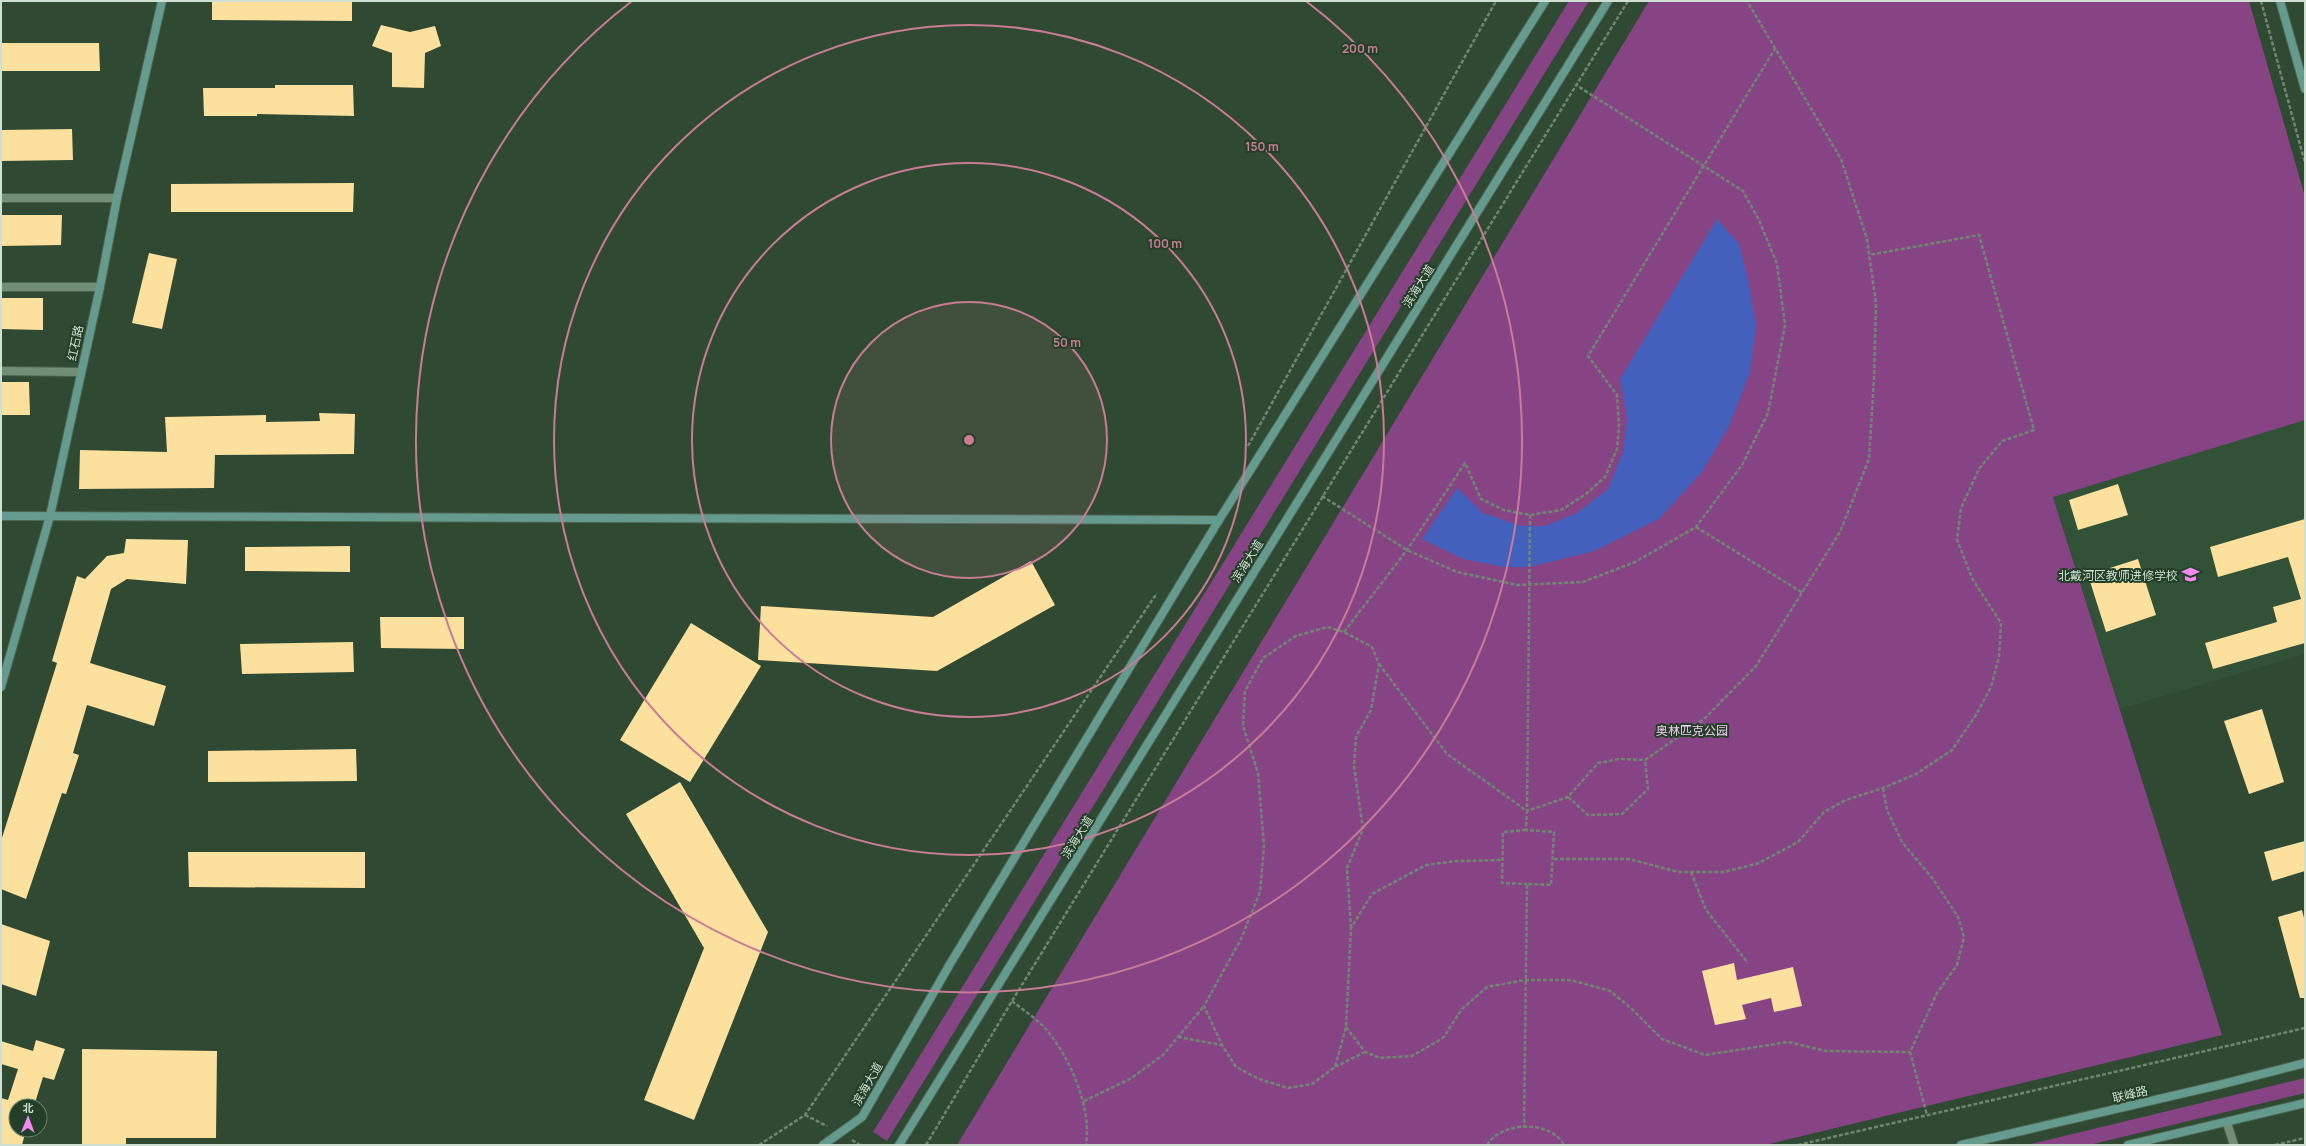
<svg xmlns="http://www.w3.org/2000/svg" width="2306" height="1146" viewBox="0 0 2306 1146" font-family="Manrope,'Noto Sans SC',sans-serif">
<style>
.built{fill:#315236}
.green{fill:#864485}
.water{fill:#4360bc}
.building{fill:#fce09e}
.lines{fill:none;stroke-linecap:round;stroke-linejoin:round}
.lane-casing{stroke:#4d6450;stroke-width:10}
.street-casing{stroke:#4d6450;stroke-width:10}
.secondary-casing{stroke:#4d6450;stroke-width:10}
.path{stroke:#708672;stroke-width:2.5;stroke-dasharray:4 2;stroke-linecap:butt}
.lane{stroke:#728f75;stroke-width:8}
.street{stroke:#728f75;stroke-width:8}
.secondary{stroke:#649b8e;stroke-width:8}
.ring{fill:none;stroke:#c87c96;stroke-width:2}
.labels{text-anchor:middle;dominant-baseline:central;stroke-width:4;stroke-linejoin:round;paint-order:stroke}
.street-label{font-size:12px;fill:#cfdfd1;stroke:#243f28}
.poi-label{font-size:12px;fill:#cfdfd1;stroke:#243f28;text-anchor:end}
.park-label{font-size:12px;fill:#f7cdf5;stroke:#243f28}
.centre{fill:#c87c96;stroke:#243f28;stroke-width:2}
.ring-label{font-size:12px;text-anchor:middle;font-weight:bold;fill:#c87c96;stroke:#243f28;stroke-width:4;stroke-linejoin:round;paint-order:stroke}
</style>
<rect width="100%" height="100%" fill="#2f4932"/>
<path class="built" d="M2305,420v234l-185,55 -67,-213z"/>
<g class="green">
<path d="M1569,1h20l-702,1140 -14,-9z"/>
<path d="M1649,1h600l56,196v223l-252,77 169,538 -457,110h-808z"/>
<path d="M2305,1078v15l-216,52h-62z"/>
</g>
<path class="water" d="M1717,219l22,25 9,36 8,45 -6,47 -21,54 -27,46 -43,47 -65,32 -65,16h-25l-41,-8 -41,-20 35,-51 26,25 38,13h24l32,-13 31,-24 15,-37 4,-34 -7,-39z"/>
<g class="building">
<path d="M212,1h140v20l-140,-1z"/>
<path d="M381,25l29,7 25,-6 6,20 -16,7 -1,35 -32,-1v-34l-20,-7z"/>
<path d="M1,43h98l1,28h-99z"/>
<path d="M275,85h78l1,31 -97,-2v2h-53l-1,-28h72z"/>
<path d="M72,129l1,31 -72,1v-31z"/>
<path d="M354,183l-1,29h-182v-28z"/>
<path d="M1,215h61l-1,30 -60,1z"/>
<path d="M149,253l28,6 -15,70 -30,-6z"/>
<path d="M1,298h42v32l-42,-1z"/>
<path d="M1,382h28l1,33h-29z"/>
<path d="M319,413l36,1 -1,40 -139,1 -1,33 -135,1 1,-39 87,2 -2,-35 101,-2v7l54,-1z"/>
<path d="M2118,484l10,31 -50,15 -9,-30z"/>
<path d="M2305,519v124l-92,26 -8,-26 72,-21 -4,-15 28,-8 -13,-42 -70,20 -8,-30z"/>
<path d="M126,539l62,1 -2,44 -59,-5 -16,10 -21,74 76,23 -12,40 -67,-21 -14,48 6,2 -13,39 -4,-1 -36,106 -25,-10v-48l56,-178 -5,-2 25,-85 8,3 22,-23 17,-3z"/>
<path d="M350,546v26l-105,-1v-24z"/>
<path d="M2138,559l18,56 -50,17 -18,-57z"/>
<path d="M1031,561l24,44 -118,66 -179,-11 3,-54 172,11z"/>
<path d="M380,617h84v32l-83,-1z"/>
<path d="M691,623l70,43 -71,116 -70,-42z"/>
<path d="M353,642l1,30 -112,2 -2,-30z"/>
<path d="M2262,709l22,73 -35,12 -25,-73z"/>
<path d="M356,749l1,32 -149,1v-31z"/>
<path d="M680,782l88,150 -74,188 -50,-20 60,-152 -78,-134z"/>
<path d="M2305,841v30l-33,10 -8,-29z"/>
<path d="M188,852h177v36l-176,-1z"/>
<path d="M2302,910l3,12v76h-5l-22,-81z"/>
<path d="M1,924l49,17 -14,55 -35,-12z"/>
<path d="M1734,963l3,17 56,-13 9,39 -28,6 -3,-14 -29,7 4,14 -31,6 -13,-54z"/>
<path d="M36,1040l29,9 -11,31 -11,-3 -9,29h-18v24h10l-4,15h-21v-47l7,2 10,-31 -17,-5v-23l32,10z"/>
<path d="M82,1049l135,2 -1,87h-90v7h-44z"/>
</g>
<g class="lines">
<defs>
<path id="lane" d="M2227,1123l7,22"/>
<g id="street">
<path d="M1,198h116"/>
<path d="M1,287h99"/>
<path d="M1,371l80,1"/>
</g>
<g id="secondary">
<path d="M2280,1l25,88"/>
<path d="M1,516l1218,4"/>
<path d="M1,687l49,-171 50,-229 17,-89 45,-197"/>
<path d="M823,1145l39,-28 88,-153 269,-444 326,-519"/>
<path d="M899,1145l709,-1144"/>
<path d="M1961,1145l258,-60 86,-22"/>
<path d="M2128,1145l177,-42"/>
</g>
</defs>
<use href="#lane" class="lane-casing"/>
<use href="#street" class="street-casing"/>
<use href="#secondary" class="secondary-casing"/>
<g class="path">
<path d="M2261,1l44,162"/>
<path d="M1248,446l248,-445"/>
<path d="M1322,496l85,54 50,22 60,13 66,-3 52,-20 61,-35 46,-62 26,-52 17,-88 -8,-61 -18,-44 -16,-29 -167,-106"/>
<path d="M1530,515l-3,296 41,-14 30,-34 21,-4 26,1 59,-41 52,-53 84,-134 29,-73 5,-81 2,-74 -9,-65 -26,-80 -94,-158"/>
<path d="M1696,527l107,66"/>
<path d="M1344,632l63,-82 58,-87 16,36 23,11 26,5 31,-5 25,-16 19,-17 12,-28 2,-24 -2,-30 -29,-39 188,-309"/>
<path d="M1379,664l68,90 80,57 -1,19 28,2 -3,53 -24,-1 -3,242"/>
<path d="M1883,788l4,22 15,32 31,37 25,38 6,20 -7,28 -20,28 -27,59 17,63"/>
<path d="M1568,797l20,18 34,-1 26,-25 -3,-29"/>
<path d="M1526,830l-23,2 -1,51 25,1"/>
<path d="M1554,859h75l49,13h46l35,-9 39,-21 26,-30 22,-12 37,-12 33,-14 36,-24 24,-35 15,-28 8,-30 2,-34 -28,-43 -16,-40 4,-32 18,-39 23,-28 32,-11 -55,-195 -110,20"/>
<path d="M1691,872l15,38 42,53"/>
<path d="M1351,928l-4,-60 16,-39 -9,-63 2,-29 15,-27 8,-46 -7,-17 -28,-15 -17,-5 -31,9 -33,22 -18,33 -2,35 15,47 6,73 -4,46 -19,47 -37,67 18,39 14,22 23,12 29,9 24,-4 23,-17 11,-40 5,-99 21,-34 54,-29 31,-4 45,-1"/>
<path d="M1012,1001c10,8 22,16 31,25 26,28 49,81 43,119"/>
<path d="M1346,1027l19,25 15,6 32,-2 31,-18 19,-29 25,-22 38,-7h46l39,11 22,18 30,30 43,16 83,-13 38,9 84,1"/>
<path d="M1178,1037l43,8"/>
<path d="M1335,1067l30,-15"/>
<path d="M1084,1101l46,-22 33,-24 41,-49"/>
<path d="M805,1115l22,11"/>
<path d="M852,1140l8,5"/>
<path d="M759,1145l46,-30 352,-522"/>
<path d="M926,1145l86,-144 616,-1000"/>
<path d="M1487,1145c14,-24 64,-25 77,0"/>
<path d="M1798,1145l507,-117"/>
<path d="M2275,1145l30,-7"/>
</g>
<use href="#lane" class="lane"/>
<use href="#street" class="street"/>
<use href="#secondary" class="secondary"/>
</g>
<circle cx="969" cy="440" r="138" fill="#c87c96" fill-opacity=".12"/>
<g class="ring">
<circle cx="969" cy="440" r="138"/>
<circle cx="969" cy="440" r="277"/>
<circle cx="969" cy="440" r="415"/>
<path d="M1306 1A553 553 0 1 1 632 1"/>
</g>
<defs>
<symbol id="school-bare" viewBox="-9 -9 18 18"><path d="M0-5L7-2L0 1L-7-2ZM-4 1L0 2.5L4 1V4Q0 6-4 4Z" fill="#f38af2" stroke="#243f28" stroke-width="2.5" paint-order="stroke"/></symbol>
</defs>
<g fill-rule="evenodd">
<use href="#school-bare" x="2178" y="562" width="25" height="25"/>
</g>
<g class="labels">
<g class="street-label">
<text transform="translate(1418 286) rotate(-58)">滨海大道</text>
<text transform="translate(75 343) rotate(-78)">红石路</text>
<text transform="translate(1247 561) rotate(-58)">滨海大道</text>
<text transform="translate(1077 837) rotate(-58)">滨海大道</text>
<text transform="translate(867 1084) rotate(-60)">滨海大道</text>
<text transform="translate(2130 1094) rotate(-13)">联峰路</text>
</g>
<g class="poi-label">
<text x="2178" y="575">北戴河区教师进修学校</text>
</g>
<g class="park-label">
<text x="1692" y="730">奥林匹克公园</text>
</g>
</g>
<circle cx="969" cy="440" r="6" class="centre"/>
<g class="ring-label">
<text x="1360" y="53">200 m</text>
<text x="1262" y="151">150 m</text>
<text x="1165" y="248">100 m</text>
<text x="1067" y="347">50 m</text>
</g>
<rect width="2306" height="1146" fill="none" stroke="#cfdfd1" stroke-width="4"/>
<g transform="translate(28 1118) rotate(1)"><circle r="19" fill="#243f28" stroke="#687f6c"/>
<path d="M0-3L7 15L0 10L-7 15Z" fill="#f38af2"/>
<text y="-6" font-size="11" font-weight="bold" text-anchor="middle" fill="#cfdfd1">北</text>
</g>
</svg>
